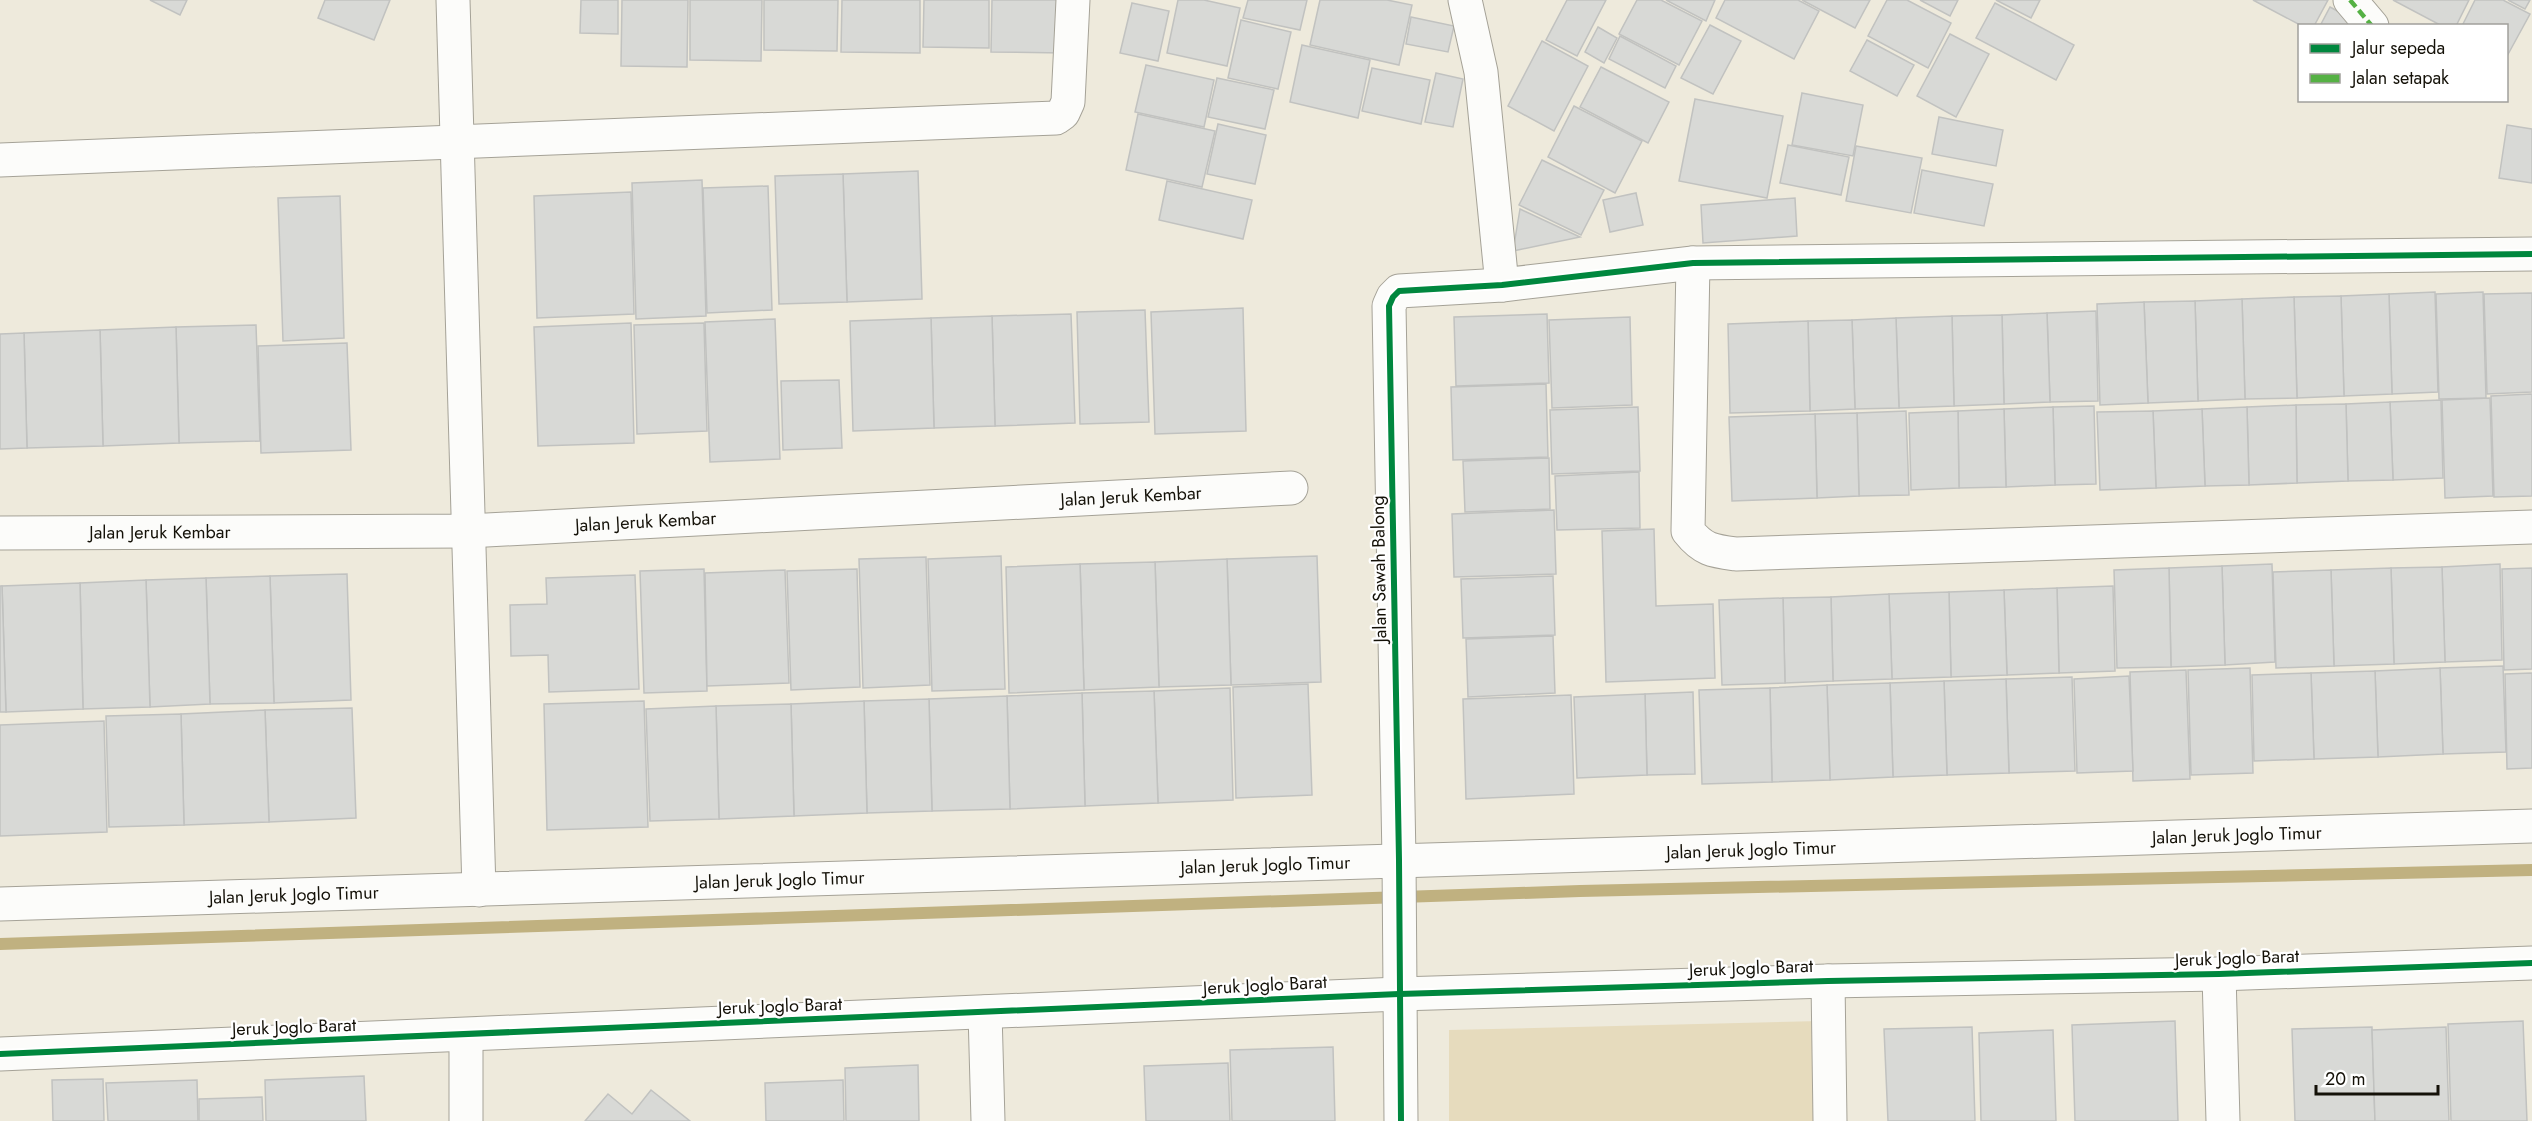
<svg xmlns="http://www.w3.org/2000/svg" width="2532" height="1121" viewBox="0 0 2532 1121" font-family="Jost,sans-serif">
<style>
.green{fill:#e6dbbd}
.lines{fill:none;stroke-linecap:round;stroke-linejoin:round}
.stream{stroke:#c0b180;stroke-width:12}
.building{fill:#d8d9d6;stroke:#c1c2c0;stroke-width:1.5}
.minor-casing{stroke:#a5a297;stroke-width:35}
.minor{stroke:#fcfcfa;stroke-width:33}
.quiet{stroke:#55b144;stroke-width:4.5;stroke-dasharray:9 4.5;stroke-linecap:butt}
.cycleway-casing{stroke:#fff;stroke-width:10}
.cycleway{stroke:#00873e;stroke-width:6}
.labels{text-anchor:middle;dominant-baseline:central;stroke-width:4.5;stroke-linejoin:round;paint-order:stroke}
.street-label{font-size:18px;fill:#141108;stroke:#fff}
</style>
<rect width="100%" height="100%" fill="#eeeadc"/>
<path class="green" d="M1820,1021l2,100h-373v-91z"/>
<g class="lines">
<path class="stream" d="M0,944l1580,-53 952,-21"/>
</g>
<g class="building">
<path d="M150,0h37l-7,15z"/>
<path d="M325,0h65l-16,40 -56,-22z"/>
<path d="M581,0h37v34l-38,-1z"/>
<path d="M622,0h66l-1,67 -66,-1z"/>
<path d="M690,0h72l-1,61 -71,-1z"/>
<path d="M764,0h74l-1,51 -73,-1z"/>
<path d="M842,0h78v53l-79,-1z"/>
<path d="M924,0h65v48l-66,-1z"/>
<path d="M992,0h72v53l-73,-1z"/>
<path d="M1178,0h26l36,8 -13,58 -60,-13z"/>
<path d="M1248,0h59l-7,30 -57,-12z"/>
<path d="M1320,0h67l25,5 -13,60 -89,-20z"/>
<path d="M1567,0h39l-29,56 -31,-16z"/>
<path d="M1637,0h24l41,21 -23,44 -60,-31z"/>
<path d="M1666,0h49l-9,21z"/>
<path d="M1725,0h73l21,11 -25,48 -78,-41z"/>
<path d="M1802,0h68l-15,28z"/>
<path d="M1887,0h20l44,23 -23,45 -60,-32z"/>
<path d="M1920,0h38l-8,16z"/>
<path d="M1996,0h44l-9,18z"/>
<path d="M2253,0h75l-14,26h-12z"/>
<path d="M2393,0h76l-13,26h-14z"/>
<path d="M2475,0h28l27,14 -24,44v-32h-44z"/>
<path d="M2508,0h22l-5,9z"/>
<path d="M1132,3l37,8 -11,50 -38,-8z"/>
<path d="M1995,3l79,42 -18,35 -80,-42z"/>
<path d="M2330,7l35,19h-45z"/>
<path d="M1411,17l43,9 -6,26 -42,-8z"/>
<path d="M1241,20l50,12 -13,57 -50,-11z"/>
<path d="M1710,25l31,16 -28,53 -32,-16z"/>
<path d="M1598,27l19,11 -13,25 -19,-11z"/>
<path d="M1950,34l39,20 -33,63 -39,-21z"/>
<path d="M1620,36l56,30 -11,22 -56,-29z"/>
<path d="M1867,40l47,25 -17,31 -47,-25z"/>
<path d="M1542,41l46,25 -34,65 -46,-25z"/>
<path d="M1302,45l68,15 -12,58 -68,-16z"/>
<path d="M1146,65l68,15 -10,47 -69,-15z"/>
<path d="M1601,67l68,35 -21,41 -68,-36z"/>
<path d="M1372,68l58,12 -9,44 -59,-13z"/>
<path d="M1436,73l27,6 -10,48 -28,-5z"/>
<path d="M1217,78l57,12 -9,39 -57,-12z"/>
<path d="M1802,93l61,12 -10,51 -61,-11z"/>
<path d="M1695,99l88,17 -16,82 -88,-17z"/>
<path d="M1574,106l68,35 -27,52 -67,-36z"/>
<path d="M1138,114l77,17 -13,56 -76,-17z"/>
<path d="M1939,117l64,13 -7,36 -64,-12z"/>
<path d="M1218,124l48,11 -11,49 -48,-10z"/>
<path d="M2507,125l25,4v54l-33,-5z"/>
<path d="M1788,145l61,12 -8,38 -61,-12z"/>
<path d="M1856,146l66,12 -11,55 -65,-12z"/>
<path d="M1542,160l62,30 -23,45 -62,-30z"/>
<path d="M1922,170l71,14 -9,42 -70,-13z"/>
<path d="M918,171l4,128 -75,3 -4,-128z"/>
<path d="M843,174l4,128 -68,2 -4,-128z"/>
<path d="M702,180l4,136 -70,3 -4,-136z"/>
<path d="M1167,181l85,19 -9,39 -84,-19z"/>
<path d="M768,186l4,124 -65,3 -4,-125z"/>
<path d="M631,192l3,122 -97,4 -3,-122z"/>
<path d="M1636,193l7,32 -33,7 -7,-32z"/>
<path d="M340,196l4,142 -61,3 -5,-143z"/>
<path d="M1795,198l2,38 -94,7 -2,-38z"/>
<path d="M1520,209l60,28 -67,14z"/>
<path d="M2435,292l3,100 -46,2 -3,-100z"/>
<path d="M2483,292l3,106 -47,1 -3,-105z"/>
<path d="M2532,293v99l-45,2 -3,-100z"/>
<path d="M2389,294l3,100 -48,2 -3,-100z"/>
<path d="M2341,296l3,100 -47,2 -3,-101z"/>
<path d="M2294,297l3,101 -52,1 -3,-100z"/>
<path d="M2242,299l3,100 -47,2 -3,-100z"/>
<path d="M2195,301l3,100 -50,2 -4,-101z"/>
<path d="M2144,302l4,101 -48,2 -3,-101z"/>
<path d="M1243,308l3,123 -91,3 -4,-122z"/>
<path d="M1145,310l4,112 -69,2 -3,-112z"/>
<path d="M2096,311l2,90 -48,1 -3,-89z"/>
<path d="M2047,313l3,89 -46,2 -2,-89z"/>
<path d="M1071,314l4,109 -80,3 -3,-110z"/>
<path d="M1547,314l2,69 -93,3 -2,-69z"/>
<path d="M2002,315l2,89 -50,2 -2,-90z"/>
<path d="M992,316l3,110 -61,2 -3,-110z"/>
<path d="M1952,316l2,90 -55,2 -3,-90z"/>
<path d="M1630,317l2,88 -80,3 -3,-88z"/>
<path d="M931,318l3,110 -81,3 -3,-110z"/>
<path d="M1896,318l3,90 -44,1 -3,-89z"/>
<path d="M775,319l5,140 -70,3 -5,-140z"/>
<path d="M1852,320l3,89 -45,2 -2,-90z"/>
<path d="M1808,321l2,90 -80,2 -2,-89z"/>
<path d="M631,323l3,120 -96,3 -4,-119z"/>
<path d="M704,323l3,108 -70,3 -3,-109z"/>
<path d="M256,325l4,116 -81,2 -3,-116z"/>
<path d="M176,327l3,116 -76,3 -3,-116z"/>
<path d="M100,330l3,116 -76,2 -3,-115z"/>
<path d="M24,333l3,115 -27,1v-115z"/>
<path d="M347,343l4,107 -90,3 -3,-107z"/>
<path d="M839,380l3,68 -59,2 -2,-69z"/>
<path d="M1546,384l2,73 -95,3 -2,-73z"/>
<path d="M2532,394v102l-38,1 -3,-101z"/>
<path d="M2490,398l3,98 -48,2 -3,-98z"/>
<path d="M2441,400l2,78 -50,2 -3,-78z"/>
<path d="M2390,402l3,78 -45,1 -2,-77z"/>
<path d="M2346,404l2,77 -51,2 -1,-78z"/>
<path d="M2296,405l1,78 -48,2 -2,-78z"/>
<path d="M2094,406l2,78 -41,1 -2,-78z"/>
<path d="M1638,407l2,64 -88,3 -2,-64z"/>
<path d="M2053,407l2,78 -49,2 -2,-78z"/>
<path d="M2247,407l2,78 -44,1 -3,-77z"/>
<path d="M2004,409l2,78 -47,1 -1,-77z"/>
<path d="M2202,409l3,77 -49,2 -3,-77z"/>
<path d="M1906,411l3,84 -50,1 -2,-83z"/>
<path d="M1958,411l1,77 -48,2 -2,-77z"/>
<path d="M2153,411l3,77 -56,2 -3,-78z"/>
<path d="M1857,413l2,83 -42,2 -2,-84z"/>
<path d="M1815,414l2,84 -85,3 -3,-84z"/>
<path d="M1549,458l1,51 -85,3 -2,-51z"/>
<path d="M1639,472l1,56 -83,2 -2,-54z"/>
<path d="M1554,510l2,64 -102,3 -2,-63z"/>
<path d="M1654,529l2,77 57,-2 2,74 -109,4 -4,-151z"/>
<path d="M1001,556l4,133 -73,2 -4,-132z"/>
<path d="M1317,556l4,126 -90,3 -4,-126z"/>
<path d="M926,557l4,128 -67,3 -4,-129z"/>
<path d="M1227,559l4,126 -72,2 -4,-125z"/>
<path d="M1155,562l4,125 -75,3 -4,-126z"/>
<path d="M1080,564l4,126 -75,3 -3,-126z"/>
<path d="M2272,564l3,98 -50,3 -3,-99z"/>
<path d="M2500,564l2,96 -57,2 -3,-95z"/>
<path d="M2222,566l3,99 -54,2 -2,-99z"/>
<path d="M2442,567l3,95 -51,2 -3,-96z"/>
<path d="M2169,568l2,99 -54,1 -3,-98z"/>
<path d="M2391,568l3,96 -60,2 -3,-96z"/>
<path d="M2532,568v101l-28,1 -2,-101z"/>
<path d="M704,569l3,122 -63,2 -4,-122z"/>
<path d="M857,569l3,118 -69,3 -4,-119z"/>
<path d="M785,570l4,113 -82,3 -2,-113z"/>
<path d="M2331,570l3,96 -58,2 -3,-96z"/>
<path d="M347,574l4,126 -77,3 -4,-127z"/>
<path d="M635,575l4,114 -90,3 -1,-37 -37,1 -1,-51 37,-1 -1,-26z"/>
<path d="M270,576l4,127 -64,1 -4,-126z"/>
<path d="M1553,576l2,59 -92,3 -2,-59z"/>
<path d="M206,578l4,126 -60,3 -4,-127z"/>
<path d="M146,580l4,127 -67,2 -3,-126z"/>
<path d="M80,583l3,126 -77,3 -4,-126z"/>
<path d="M0,586h2l4,126h-6z"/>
<path d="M2113,586l2,85 -56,2 -2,-85z"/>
<path d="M2057,588l2,85 -52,2 -3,-85z"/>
<path d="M2004,590l3,85 -56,2 -2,-85z"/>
<path d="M1949,592l2,85 -59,2 -3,-85z"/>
<path d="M1889,594l3,85 -59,2 -2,-84z"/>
<path d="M1831,597l2,84 -48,2 -2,-85z"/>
<path d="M1783,598l2,85 -63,2 -3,-85z"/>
<path d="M1553,636l2,57 -87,4 -2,-58z"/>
<path d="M2503,666l3,86 -63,2 -3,-86z"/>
<path d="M2250,668l3,105 -62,2 -3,-105z"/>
<path d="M2440,668l3,86 -65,3 -3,-86z"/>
<path d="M2186,670l4,109 -57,2 -3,-109z"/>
<path d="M2375,671l3,86 -64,2 -3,-86z"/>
<path d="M2311,673l3,86 -60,2 -2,-86z"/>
<path d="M2532,673v95l-25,1 -2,-95z"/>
<path d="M2129,676l4,95 -56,2 -3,-94z"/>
<path d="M2072,677l3,94 -66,2 -3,-94z"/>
<path d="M2006,679l3,94 -62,2 -3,-94z"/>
<path d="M1944,681l3,94 -54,2 -3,-94z"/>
<path d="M1890,683l3,94 -63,3 -3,-95z"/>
<path d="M1308,684l4,111 -76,3 -3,-111z"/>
<path d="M1827,685l3,95 -58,2 -2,-94z"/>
<path d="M1230,688l3,112 -75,3 -4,-112z"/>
<path d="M1770,688l2,94 -70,2 -3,-94z"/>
<path d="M1154,691l4,112 -73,3 -3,-113z"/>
<path d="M1693,692l2,82 -48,1 -2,-81z"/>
<path d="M1082,693l3,113 -75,3 -3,-113z"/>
<path d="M1645,694l2,81 -70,3 -3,-81z"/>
<path d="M1571,695l3,99 -108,5 -3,-100z"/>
<path d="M1007,696l3,113 -78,2 -3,-112z"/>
<path d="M929,699l3,112 -65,2 -3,-112z"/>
<path d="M644,701l4,126 -101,3 -3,-126z"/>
<path d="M864,701l3,112 -73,3 -3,-112z"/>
<path d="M791,704l3,112 -75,3 -3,-113z"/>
<path d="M716,706l3,113 -69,2 -4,-112z"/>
<path d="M352,708l4,110 -87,4 -4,-112z"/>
<path d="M265,710l4,112 -85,3 -3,-111z"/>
<path d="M181,714l3,111 -75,2 -3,-111z"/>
<path d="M104,721l3,111 -107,4v-111z"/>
<path d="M2175,1021l3,100h-103l-3,-96z"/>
<path d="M2523,1021l4,100h-76l-3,-97z"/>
<path d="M1972,1027l3,94h-87l-4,-92z"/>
<path d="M2372,1027l3,94h-80l-3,-92z"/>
<path d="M2446,1027l3,94h-74l-3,-91z"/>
<path d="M2053,1030l3,91h-75l-2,-88z"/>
<path d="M1333,1047l2,74h-103l-2,-71z"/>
<path d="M1228,1063l2,58h-84l-2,-55z"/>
<path d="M918,1065l1,56h-73l-1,-53z"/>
<path d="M364,1076l2,45h-100l-1,-41z"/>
<path d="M103,1079l1,42h-51l-1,-41z"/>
<path d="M197,1080l1,41h-90l-2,-38z"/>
<path d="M843,1080l1,41h-78l-1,-38z"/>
<path d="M651,1090l39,31h-105l23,-27 24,20z"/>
<path d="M262,1097l1,24h-64v-22z"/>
</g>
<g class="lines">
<defs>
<g id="minor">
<path d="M453,0l26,890"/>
<path d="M1465,0l16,72 21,213"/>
<path d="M2350,0l22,26"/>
<path d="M0,160l1056,-42 7,-5 5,-11 5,-102"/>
<path d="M1693,263l-5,268c15,19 25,20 48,23l796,-27"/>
<path id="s1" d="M0,533l468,-2 823,-43"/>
<path id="s2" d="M0,904l2532,-78"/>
<path d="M2219,974l4,147"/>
<path d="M1828,981l2,140"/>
<path d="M985,1012l3,109"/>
<path d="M466,1035v86"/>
<path d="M0,1054l1399,-60 429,-13 391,-7 313,-11"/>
<path d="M1401,1121l-2,-261 -10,-554 4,-9 6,-6 103,-6 191,-22 839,-9"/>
</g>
</defs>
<use href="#minor" class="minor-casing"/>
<use href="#minor" class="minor"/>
<path class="quiet" d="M2350,0l22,26"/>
<defs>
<g id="cycleway">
<path d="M0,1054l1399,-60 429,-13 391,-7 313,-11"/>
<path d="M1401,1121l-2,-261 -10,-554 4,-9 6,-6 103,-6 191,-22 839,-9"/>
</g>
</defs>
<use href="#cycleway" class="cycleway-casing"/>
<use href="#cycleway" class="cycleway"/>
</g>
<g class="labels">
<g class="street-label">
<text stroke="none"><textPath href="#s1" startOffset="1132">Jalan Jeruk Kembar</textPath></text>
<text stroke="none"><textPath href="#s1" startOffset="646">Jalan Jeruk Kembar</textPath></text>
<text stroke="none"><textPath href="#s1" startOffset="160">Jalan Jeruk Kembar</textPath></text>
<text transform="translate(1379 569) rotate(-91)">Jalan Sawah Balong</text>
<text stroke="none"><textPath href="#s2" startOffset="2238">Jalan Jeruk Joglo Timur</textPath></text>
<text stroke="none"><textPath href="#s2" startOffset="1752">Jalan Jeruk Joglo Timur</textPath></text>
<text stroke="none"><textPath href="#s2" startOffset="1266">Jalan Jeruk Joglo Timur</textPath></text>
<text stroke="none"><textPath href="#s2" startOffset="780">Jalan Jeruk Joglo Timur</textPath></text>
<text stroke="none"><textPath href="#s2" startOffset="294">Jalan Jeruk Joglo Timur</textPath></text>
<text transform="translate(2237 958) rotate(-2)">Jeruk Joglo Barat</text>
<text transform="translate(1751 968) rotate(-2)">Jeruk Joglo Barat</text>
<text transform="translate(1265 985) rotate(-3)">Jeruk Joglo Barat</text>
<text transform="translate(780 1006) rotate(-2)">Jeruk Joglo Barat</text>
<text transform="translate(294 1027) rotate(-2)">Jeruk Joglo Barat</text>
</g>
</g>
<rect x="2298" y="24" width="210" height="78" fill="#ffffff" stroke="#a1a09c" stroke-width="1.5"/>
<rect x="2310" y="44" width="30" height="9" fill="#00873e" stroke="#a1a09c" stroke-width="1.5"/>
<text x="2352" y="54" font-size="18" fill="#141108">Jalur sepeda</text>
<rect x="2310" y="74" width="30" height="9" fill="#55b144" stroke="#a1a09c" stroke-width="1.5"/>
<text x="2352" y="84" font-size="18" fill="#141108">Jalan setapak</text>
<path d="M2316 1085v9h122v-9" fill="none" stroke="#141108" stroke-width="3"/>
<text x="2325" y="1085" font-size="18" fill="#141108" stroke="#ffffff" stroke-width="4.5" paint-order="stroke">20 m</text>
</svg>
